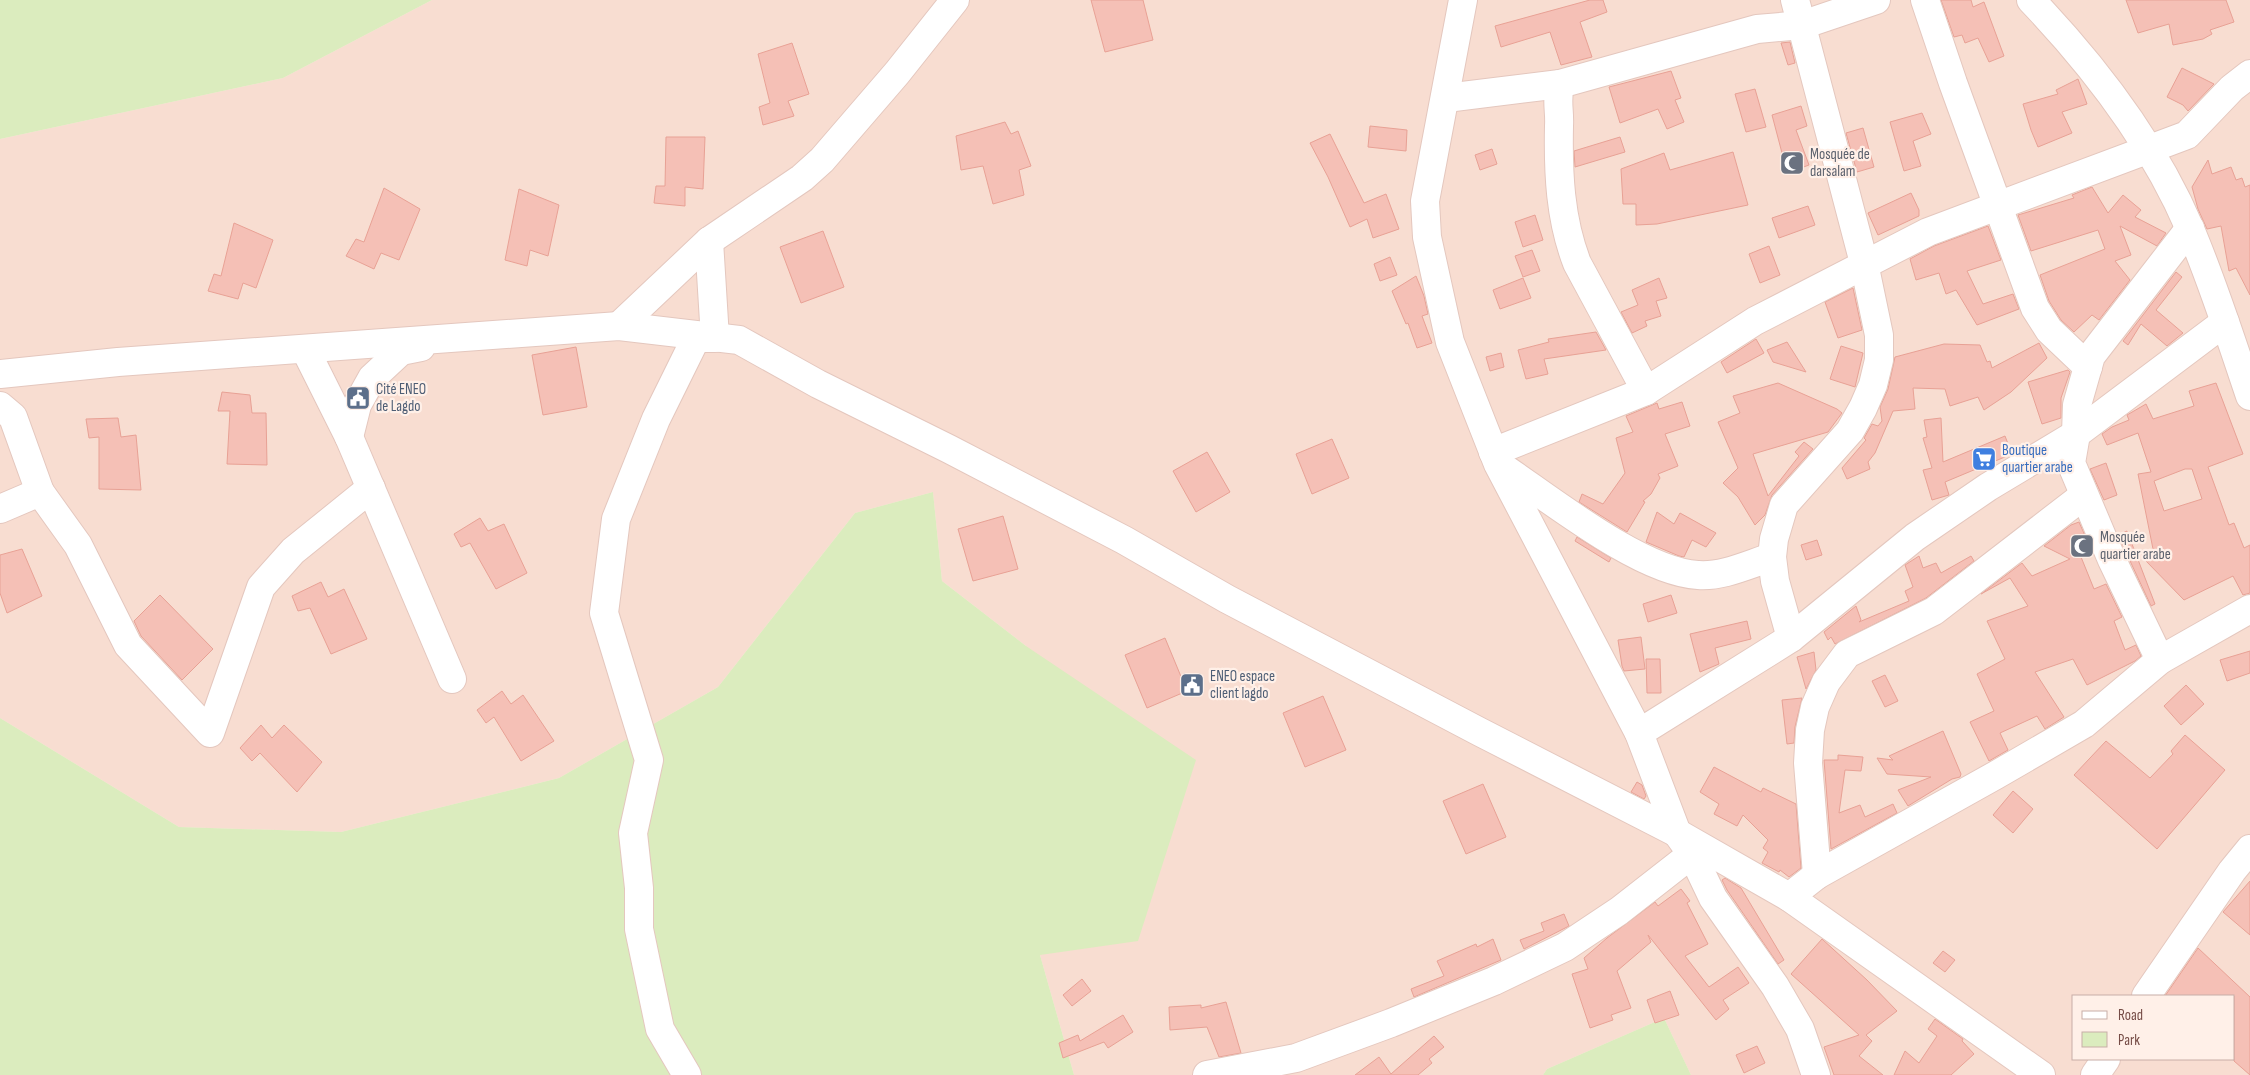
<svg xmlns="http://www.w3.org/2000/svg" width="2250" height="1075" viewBox="0 0 2250 1075" font-family="'Sofia Sans Condensed',sans-serif">
<style>
.residential{fill:#f8ddd1;fill-rule:evenodd}
.green{fill:#dbecbe}
.building{fill:#f5c0b6;stroke:#e8a195;fill-rule:evenodd}
.lines{fill:none;stroke-linecap:round;stroke-linejoin:round}
.minor-casing{stroke:#e4c7be;stroke-width:30}
.minor{stroke:#fff;stroke-width:28}
.labels{text-anchor:middle;dominant-baseline:central;stroke-width:4.5;stroke-linejoin:round;paint-order:stroke}
.worship-label{font-size:15px;fill:#5b616d;stroke:#fff0e8;text-anchor:start}
.service-label{font-size:15px;fill:#4e5e75;stroke:#fff0e8;text-anchor:start}
.shop-label{font-size:15px;fill:#366cbe;stroke:#fff0e8;text-anchor:start}
</style>
<rect width="100%" height="100%" fill="#feebe0"/>
<path class="residential" d="M432,0h1043l-26,145 27,-145h774v1075h-559l-27,-57 -117,51 -4,6h-469l-34,-120 -14,-309 -84,-65 -9,-89 -78,21 -137,174 -159,91 -218,54 -162,-5 -179,-109v-579l283,-61zM2074,996h160v63h-160z"/>
<g class="green">
<path d="M0,0h432l-149,78 -283,61z"/>
<path d="M933,492l9,89 84,65 170,114 -58,181 -98,14 34,120h-1074v-357l179,109 162,5 218,-54 159,-91 137,-174z"/>
<path d="M1664,1018l27,57h-148l4,-6z"/>
</g>
<g class="building">
<path d="M1091,0h52l10,40 -48,12z"/>
<path d="M1590,0h13l4,12 -27,10 12,35 -31,8 -11,-33 -49,15 -6,-21z"/>
<path d="M1941,0h30l2,7 11,-5 20,54 -15,6 -11,-24 -13,5 -3,-8 -8,2z"/>
<path d="M2126,0h100l8,22 -24,8 2,4 -9,5 -30,6 -4,-21 -31,9z"/>
<path d="M1790,42l5,21 -7,2 -7,-22z"/>
<path d="M792,43l17,51 -21,7 6,15 -31,9 -4,-18 11,-4 -12,-49z"/>
<path d="M2182,68l32,16 -26,27 -5,-6 -16,-8z"/>
<path d="M1671,71l10,27 -6,2 9,22 -17,7 -9,-20 -38,14 -11,-36z"/>
<path d="M2078,79l9,25 -25,8 10,21 -34,14 -7,-17 -8,-26 35,-10 -2,-4z"/>
<path d="M1755,89l11,38 -20,5 -11,-38z"/>
<path d="M1801,106l6,20 -11,4 13,35 -19,7 -8,-19 -10,-38z"/>
<path d="M1922,113l9,21 -18,7 8,25 -17,5 -14,-49z"/>
<path d="M1005,122l6,12 7,-3 13,35 -12,4 5,25 -31,9 -10,-38 -22,4 -5,-34z"/>
<path d="M1370,126l37,4 -1,21 -38,-4z"/>
<path d="M1863,128l11,39 -17,5 -11,-39z"/>
<path d="M1330,134l34,69 22,-9 13,35 -26,9 -6,-19 -17,8 -22,-50 -18,-34z"/>
<path d="M666,137h39l-2,52 -18,-2v19l-31,-3 2,-17h9z"/>
<path d="M1620,137l5,15 -50,15 -1,-16z"/>
<path d="M1492,149l5,15 -17,6 -5,-15z"/>
<path d="M1733,152l15,53 -91,19 -21,1v-21h-13l-2,-35 43,-16 6,17z"/>
<path d="M2208,160l4,14 19,-7 5,13 6,-2 3,9 5,-2v110l-14,-27 -7,3 -8,-45 -14,3 -9,-20 -6,-22z"/>
<path d="M2092,187l16,26 15,-18 18,15 -6,7 31,16 -9,13 -37,-20 11,29 -16,6 15,19 -31,40 -7,-5 -18,17 -13,-12 -12,-19 -9,-26 65,-26 -7,-19 -67,21 -13,-36 56,-17 -2,-3z"/>
<path d="M384,188l36,21 -21,51 -18,-7 -7,16 -28,-13 10,-17 8,3z"/>
<path d="M519,189l40,16 -11,51 -18,-6 -3,16 -22,-6z"/>
<path d="M1911,193l8,17v6l-41,19 -10,-22z"/>
<path d="M1808,206l7,19 -36,13 -7,-20z"/>
<path d="M1535,215l8,25 -20,7 -8,-25z"/>
<path d="M234,223l39,17 -17,48 -13,-5 -5,16 -30,-8 6,-17 7,2z"/>
<path d="M1988,226l13,34 -34,11 16,33 30,-10 6,15 -42,16 -21,-35 -10,4 -7,-21 -23,7 -6,-21 24,-13z"/>
<path d="M823,231l21,56 -43,16 -21,-56z"/>
<path d="M1769,246l11,29 -20,8 -11,-29z"/>
<path d="M1532,250l8,21 -17,6 -8,-21z"/>
<path d="M1390,257l7,18 -17,6 -6,-17z"/>
<path d="M2176,272l6,5 -26,33 27,23 -16,13 -26,-22 -13,21 -5,-4z"/>
<path d="M1416,276l8,20 4,18 -6,2 10,27 -15,5 -9,-25 -2,1 -14,-33z"/>
<path d="M1523,278l8,20 -31,11 -7,-19z"/>
<path d="M1659,278l8,20 -11,3 5,15 -16,5 2,5 -15,7 -11,-21 17,-7 -6,-15z"/>
<path d="M1853,288l9,42 -24,8 -13,-36z"/>
<path d="M1596,332l10,18 -62,9 4,15 -22,5 -8,-29 31,-8 -1,-3z"/>
<path d="M1756,339l8,14 -37,20 -6,-11z"/>
<path d="M1787,342l19,30 -33,-10 -6,-12z"/>
<path d="M2039,343l8,15 -36,34 -27,18 -6,-13 -28,9 -5,-17 -32,-1 2,21 -22,2 -18,42 -7,9 2,7 -23,10 -5,-11 24,-28 -2,-2 8,-14 6,2 4,-5 -2,-14 8,-18 7,-32 49,-13 36,1 7,17 3,-1 2,7z"/>
<path d="M1841,346l22,7 -8,34 -25,-8z"/>
<path d="M576,347l11,60 -44,8 -11,-60z"/>
<path d="M1501,353l3,14 -14,4 -4,-14z"/>
<path d="M2068,370l2,2 -9,26v20l-19,6 -14,-42z"/>
<path d="M1778,383l59,26 5,4 -14,19 -75,22 15,42 31,-40 -4,-4 9,-10 9,7 -41,46 -7,20 -10,10 -17,-28 -15,-14 15,-15 -20,-46 22,-9 -7,-17z"/>
<path d="M2216,383l27,71 -35,13 21,58 5,-2 10,25 6,-3v48l-7,2 -10,-19 -49,24 -38,-39 9,-2 -17,-85 13,-2 -13,-39 -31,12 -5,-11 10,-7 17,-7 -2,-5 19,-11 7,15 41,-13 -5,-15zM2185,469h7l10,30 -38,12 -10,-30z"/>
<path d="M222,392l28,3 2,18h14l1,52 -40,-1 3,-53h-12z"/>
<path d="M1682,402l8,24 -25,8 13,32 -20,8 2,4 -9,16 -8,7 2,1 -18,30 -48,-30 3,-8 21,10 22,-31 -9,-35 17,-6 -7,-16 31,-13 2,6z"/>
<path d="M118,418l3,19 15,-2 5,55 -42,-1v-52l-10,1 -3,-19z"/>
<path d="M1941,418l2,44 62,-26 7,18 -67,28 4,13 -17,5 -9,-30 9,-2 -9,-30 4,-1 -3,-17z"/>
<path d="M1332,439l17,39 -37,16 -16,-40z"/>
<path d="M1207,452l23,40 -34,20 -23,-41z"/>
<path d="M2106,463l11,32 -13,5 -14,-31z"/>
<path d="M1657,512l17,12 6,-11 36,20 -10,14 -14,-7 -8,17 -5,-1 -33,-14z"/>
<path d="M1003,516l15,53 -45,12 -15,-52z"/>
<path d="M480,518l8,13 16,-7 23,49 -31,16 -26,-46 -9,4 -7,-13z"/>
<path d="M2079,522l11,25 -11,5 15,37 12,-5 16,33 -8,4 11,29 11,-5 5,11 -6,5 -48,24 -14,-26 -38,13 29,45 -19,12 -8,-13 -37,17 8,17 -19,11 -19,-39 24,-11 -17,-37 28,-15 -18,-38 41,-15 -18,-28 -29,16 41,-31 10,13 38,-17 -26,-13 27,-21z"/>
<path d="M2127,531l28,73 -4,2 -33,-71z"/>
<path d="M1577,537l34,21 -2,4 -34,-21z"/>
<path d="M1817,540l5,15 -16,5 -5,-15z"/>
<path d="M22,549l20,47 -35,17 -7,-20v-38z"/>
<path d="M1919,556l4,12 13,-5 5,10 30,-17 3,5 -48,37 -91,46 -4,-7 -3,3 -4,-8 32,-26 5,14 -2,2 50,-21 -4,-10 8,-4 -8,-22z"/>
<path d="M321,582l7,15 16,-8 23,50 -36,15 -21,-46 -12,3 -6,-15z"/>
<path d="M160,595l53,54 -31,31 -41,-44 -7,-15z"/>
<path d="M1671,595l6,18 -29,9 -5,-18z"/>
<path d="M1747,621l4,18 -36,9 4,16 -19,8 -10,-38z"/>
<path d="M1641,637l4,32 -21,2 -2,-5 -4,-26z"/>
<path d="M1165,638l22,53 -40,17 -22,-53z"/>
<path d="M2250,651v22l-23,8 -7,-21z"/>
<path d="M1814,652l2,18 -10,19 -9,-32z"/>
<path d="M1646,659h14l1,34h-14z"/>
<path d="M1885,675l13,26 -13,6 -13,-26z"/>
<path d="M2186,685l18,19 -23,21 -17,-19z"/>
<path d="M502,691l9,13 12,-9 31,46 -33,20 -27,-44 -8,6 -9,-13z"/>
<path d="M1323,696l23,54 -41,17 -22,-54z"/>
<path d="M1802,698l-7,29 -1,16 -7,1 -5,-44z"/>
<path d="M261,725l11,13 12,-13 38,37 -25,30 -37,-39 -8,8 -12,-13z"/>
<path d="M1943,731l18,43 -1,3 -8,2 -44,27 -10,-16 33,-13 -44,-3 -10,-16 16,2 -4,-4z"/>
<path d="M2185,735l40,35 -68,79 -83,-74 32,-34 44,37 23,-24 -2,-3z"/>
<path d="M1838,755l25,2 -2,14 -16,-1 -6,43 21,-8 5,12 28,-13 4,9 -66,36 -7,-89h14z"/>
<path d="M1714,767l47,25 2,-4 33,16 5,64 -12,9 -9,-7 -1,2 -17,-9 6,-11 -5,-4 5,-8 -25,-25 -6,11 -23,-12 5,-10 -19,-12z"/>
<path d="M1637,782l5,3 4,11 -2,3 -13,-7z"/>
<path d="M1483,784l23,53 -40,17 -23,-53z"/>
<path d="M2013,791l20,18 -20,24 -20,-18z"/>
<path d="M1725,878l16,10 43,72 -6,4 -51,-74 -5,-10z"/>
<path d="M2250,881v54l-27,-23z"/>
<path d="M1681,889l9,12 -3,2 21,41 -23,12 24,31 29,-20 11,16 -26,17 6,9 -13,11 -68,-85 3,7 -34,29 14,37 -20,7 2,5 -23,8 -18,-54 16,-5 -4,-11 23,-20 48,-36 3,4z"/>
<path d="M1564,914l5,12 -45,23 -4,-9 24,-9 -3,-8z"/>
<path d="M1493,939l8,21 -87,37 -3,-8 33,-13 -7,-15 39,-17 1,3z"/>
<path d="M1822,939l45,41 30,31 -31,24 6,6 -13,15 24,19h-49l-10,-28 35,-12 -68,-61z"/>
<path d="M2198,948l52,49v78l-16,-14v-65h-69z"/>
<path d="M1943,951l12,9 -10,12 -12,-9z"/>
<path d="M1082,979l9,12 -19,15 -9,-11z"/>
<path d="M1670,991l9,24 -24,8 -8,-23z"/>
<path d="M1226,1002l15,51 -22,4 -12,-30 -37,3 -1,-23 32,-2v3z"/>
<path d="M1123,1015l10,17 -25,16 -4,-6 -41,16 -4,-15 19,-8 2,6z"/>
<path d="M1935,1019l28,20 -1,2 12,13 -23,21h-57l11,-24 14,12 18,-27 -9,-7z"/>
<path d="M1434,1036l10,11 -15,12 3,4 -14,12h-63l24,-18 12,17z"/>
<path d="M1757,1046l8,17 -21,10 -8,-18z"/>
</g>
<g class="lines">
<defs>
<g id="minor">
<path d="M1463,0l-38,201 2,36 23,105 48,122 141,269 38,100 15,21 21,44 62,88 25,43 16,46"/>
<path d="M1925,0l28,83 82,225 14,22 39,37"/>
<path d="M2031,0c63,66 123,144 159,229 23,54 41,111 60,167"/>
<path d="M1560,84c-4,18 0,26 -1,42 -1,47 1,93 18,137l69,128"/>
<path d="M1446,98l114,-14 197,-55 45,-4 74,-25"/>
<path d="M619,326l90,-85 93,-63 20,-18 75,-87 58,-73"/>
<path d="M305,349l44,88 103,242"/>
<path d="M0,374l118,-12 501,-36 120,14 79,44 131,65 175,91 103,59 253,133 197,101 112,64 252,178"/>
<path d="M0,406l13,11 27,75 -40,17"/>
<path d="M349,437l8,-32 15,-27 29,-27 20,-4"/>
<path d="M1493,452l153,-61 109,-70 173,-89 259,-97 45,-47 18,-14"/>
<path d="M1501,466c49,33 140,106 197,109 25,2 51,-11 74,-18"/>
<path d="M40,492l38,53 50,100 82,88 51,-146 32,-36 78,-63"/>
<path d="M1791,638l-16,-57 -3,-24 2,-18 10,-34 66,-74 13,-23 10,-23 6,-25v-25l-15,-72 -69,-263"/>
<path d="M2160,660l-48,-100 -41,-97 5,-29 1,-29 14,-49 99,-128"/>
<path d="M1639,733l152,-95 124,-101 73,-50 88,-53 149,-112"/>
<path d="M1817,875l-9,-112 2,-33 5,-23 11,-25 21,-28 87,-43 149,-115"/>
<path d="M1789,897l28,-22 179,-100 88,-51 76,-64 90,-51"/>
<path d="M2146,996l86,-125 18,-22"/>
<path d="M687,1075l-27,-46 -21,-100v-41l-6,-55 16,-73 -45,-147 12,-94 40,-100 40,-81h19l-6,-97"/>
<path d="M1207,1075l89,-17 95,-35 103,-42 71,-34 54,-36 73,-57"/>
<path d="M2095,1075l11,-16"/>
</g>
</defs>
<use href="#minor" class="minor-casing"/>
<use href="#minor" class="minor"/>
</g>
<defs>
<symbol id="mosque-square" viewBox="-11 -11 22 22"><rect x="-9" y="-9" width="18" height="18" rx="4" fill="#6b7280" stroke="#fff0e8"/><path d="M3.5-4.9A6 6 0 1 0 3.5 4.9A5 5 0 1 1 3.5-4.9Z" fill="#fff"/></symbol>
<symbol id="civic-square" viewBox="-11 -11 22 22"><rect x="-9" y="-9" width="18" height="18" rx="4" fill="#5c6f8a" stroke="#fff0e8"/><path d="M-.6-6.5H3V-4.5H.6V-3L4-1V1h2V6H-6V1h2V-1L-.6-3ZM-1.2 2.5V6h2.4V2.5Z" fill="#fff"/></symbol>
<symbol id="supermarket-square" viewBox="-11 -11 22 22"><rect x="-9" y="-9" width="18" height="18" rx="4" fill="#3f7fe0" stroke="#fff0e8"/><path d="M-6-5.5h2.5l.6 2H6L4.5 2H-2.5L-4.4-4H-6ZM-1.5 3.2a1.3 1.3 0 1 0 .1 0ZM3 3.2a1.3 1.3 0 1 0 .1 0Z" fill="#fff"/></symbol>
</defs>
<g fill-rule="evenodd">
<use href="#mosque-square" x="1778" y="149" width="28" height="28"/>
<use href="#civic-square" x="344" y="384" width="28" height="28"/>
<use href="#supermarket-square" x="1970" y="445" width="28" height="28"/>
<use href="#mosque-square" x="2068" y="532" width="28" height="28"/>
<use href="#civic-square" x="1178" y="671" width="28" height="28"/>
</g>
<g class="labels">
<g class="worship-label">
<text x="1810" y="154">Mosquée de<tspan x="1810" dy="17">darsalam</tspan></text>
<text x="2100" y="537">Mosquée<tspan x="2100" dy="17">quartier arabe</tspan></text>
</g>
<g class="service-label">
<text x="376" y="389">Cité ENEO<tspan x="376" dy="17">de Lagdo</tspan></text>
<text x="1210" y="676">ENEO espace<tspan x="1210" dy="17">client lagdo</tspan></text>
</g>
<g class="shop-label">
<text x="2002" y="450">Boutique<tspan x="2002" dy="17">quartier arabe</tspan></text>
</g>
</g>
<rect x="2072" y="995" width="162" height="65" fill="#fff0e8" stroke="#c8aea7"/>
<rect x="2082" y="1011" width="25" height="8" fill="#ffffff" stroke="#c8aea7"/>
<text x="2118" y="1020" font-size="15" fill="#764c46">Road</text>
<rect x="2082" y="1032" width="25" height="15" fill="#dbecbe" stroke="#c8aea7"/>
<text x="2118" y="1045" font-size="15" fill="#764c46">Park</text>
</svg>
